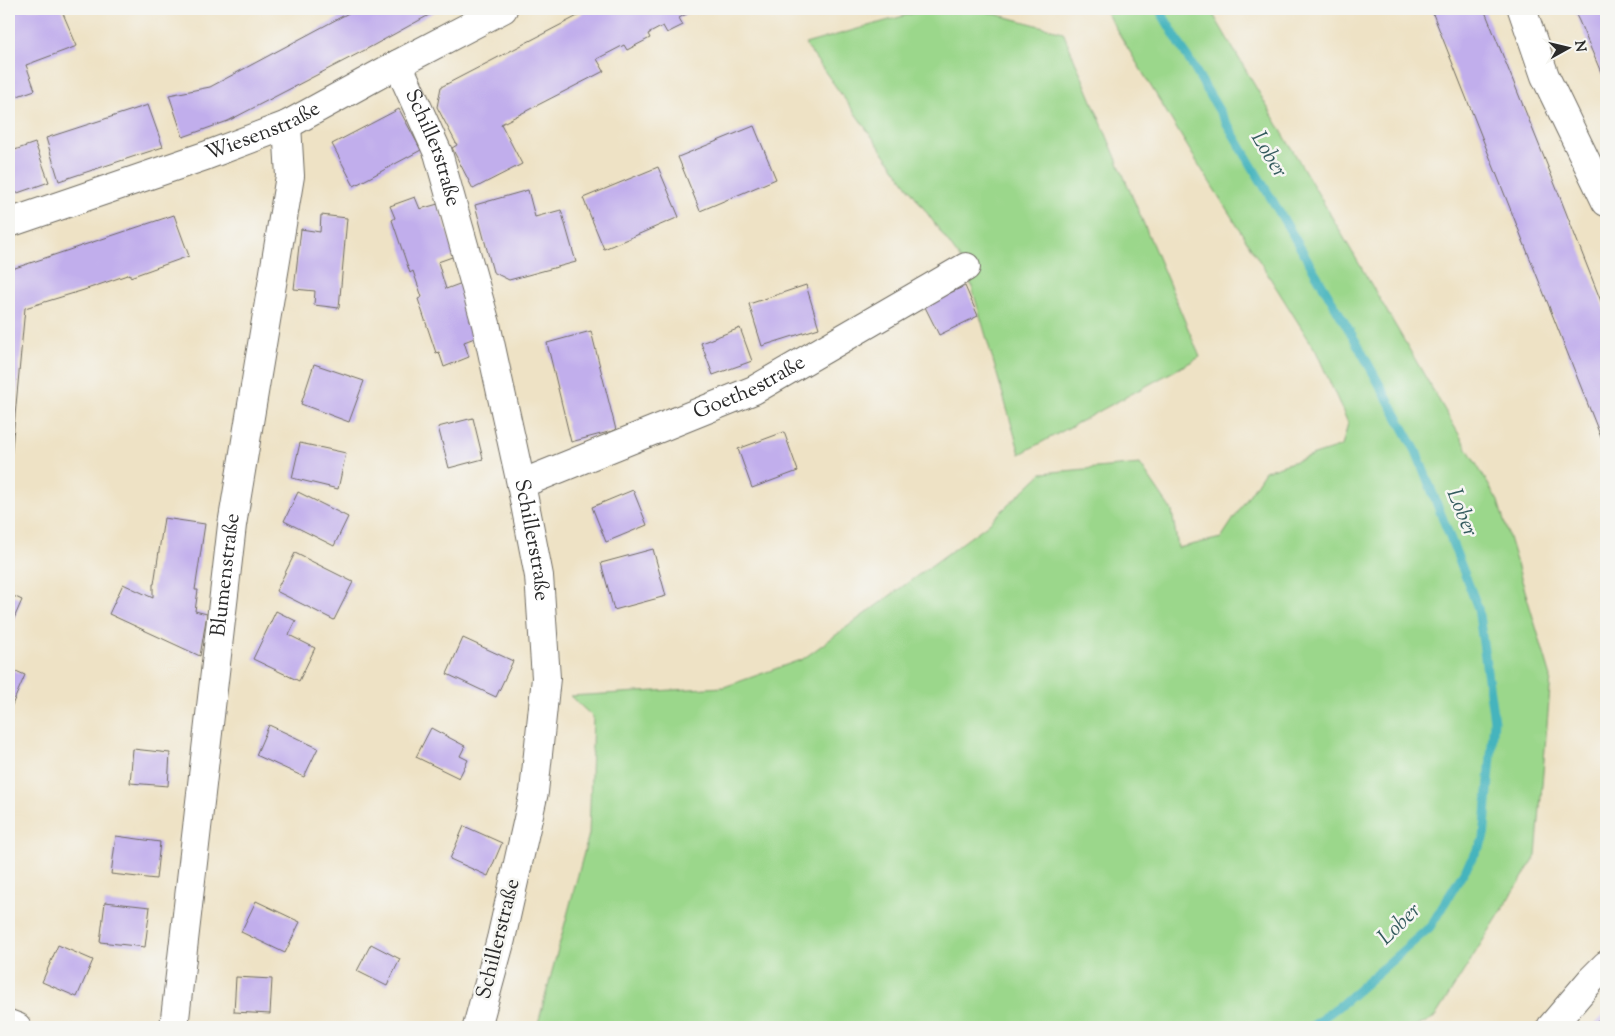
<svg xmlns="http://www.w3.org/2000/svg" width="1615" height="1036" viewBox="0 0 1615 1036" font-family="'Sorts Mill Goudy',serif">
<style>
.green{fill:#9bd78b;stroke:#63815b}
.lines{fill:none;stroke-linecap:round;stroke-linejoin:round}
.stream{stroke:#45b4bd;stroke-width:9}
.building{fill:#c1aeec}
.street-casing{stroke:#6f6b61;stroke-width:30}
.secondary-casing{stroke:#6f6b61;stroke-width:30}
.street{stroke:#fff;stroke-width:28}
.secondary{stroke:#fff;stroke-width:28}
.labels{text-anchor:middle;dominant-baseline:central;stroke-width:5;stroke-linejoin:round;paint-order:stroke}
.street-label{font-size:21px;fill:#2b2b2b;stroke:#f6f6f2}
.water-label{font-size:22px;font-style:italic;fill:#345b5e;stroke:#f6f6f2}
</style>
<rect width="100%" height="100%" fill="#f6f6f2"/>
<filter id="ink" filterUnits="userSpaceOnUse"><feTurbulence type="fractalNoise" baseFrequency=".02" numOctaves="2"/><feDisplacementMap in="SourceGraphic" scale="10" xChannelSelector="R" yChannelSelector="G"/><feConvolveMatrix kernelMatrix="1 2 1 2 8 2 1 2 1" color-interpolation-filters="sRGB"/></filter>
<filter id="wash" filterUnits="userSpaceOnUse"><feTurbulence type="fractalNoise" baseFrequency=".0096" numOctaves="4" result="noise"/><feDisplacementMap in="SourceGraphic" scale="20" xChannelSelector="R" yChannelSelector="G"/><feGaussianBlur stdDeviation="1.12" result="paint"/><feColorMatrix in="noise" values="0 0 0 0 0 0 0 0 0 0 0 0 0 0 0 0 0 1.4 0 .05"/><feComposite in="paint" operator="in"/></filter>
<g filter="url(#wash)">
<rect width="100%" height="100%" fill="#eee2c5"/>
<g class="green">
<path d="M928,9h48l87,23 137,325 -180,97 -54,-187 -161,-223z"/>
<path d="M1104,9h106l288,492 53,176 -15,179 -101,161 -19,10h-879l52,-193 4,-117 -23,-21 154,-9 79,-28 184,-134 55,-52 98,-9 32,47 6,37 43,-10 44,-67 77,-25 6,-23 -32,-72 -124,-197z"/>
</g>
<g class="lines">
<path class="stream" d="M1159,9l196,331 61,111 62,157 16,113 -10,118 -54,88 -87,76 -32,24"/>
</g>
<g id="blocks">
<g class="building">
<path d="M9,9h52l16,37 -51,19 9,25 -26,9v-28l4,-2 -4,-11z"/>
<path d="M356,9h84l-75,41 -137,71 -45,16 -14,-42 41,-8z"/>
<path d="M591,9h105l-17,9 4,7 -16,8 -4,-7 -15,8 2,4 -23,12 -3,-5 -27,14 7,12 -103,53 21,40 -49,25 -21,-41 5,-3 -20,-38 4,-20z"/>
<path d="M1431,9h53l68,168 54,137v136z"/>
<path d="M1573,9h33v75l-27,-63z"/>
<path d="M148,105l15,42 -104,34 -13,-43z"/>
<path d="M399,109l22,41 -67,36 -22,-42z"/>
<path d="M754,126l22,53 -76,32 -22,-54z"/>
<path d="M35,143l14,39 -40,14v-44z"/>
<path d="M658,167l21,50 -75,32 -21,-51z"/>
<path d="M528,190l7,27 26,-7 15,52 -67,18 -16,-8 -18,-67z"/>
<path d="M415,197l5,12 18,-5 17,52 -17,6 4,14 4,13 16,-6 18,53 -16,6 5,15 -25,10 -5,-15 -3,1 -18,-54 4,-2 -9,-26 -3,2 -18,-53 3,-2 -5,-12z"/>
<path d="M174,215l15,41 -59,21v-3l-46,16 -59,18 -15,162h-1v-200z"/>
<path d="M321,215l26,3 -8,90 -25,-3 1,-14 -21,-2 7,-60 19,3z"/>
<path d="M806,285l13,43 -57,18 -13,-42z"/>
<path d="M965,286l13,30 -39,19 -15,-30z"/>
<path d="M740,328l12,33 -39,14 -12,-32z"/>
<path d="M591,331l25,99 -45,12 -24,-99z"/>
<path d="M314,364l50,17 -15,41 -48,-18z"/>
<path d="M473,418l10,41 -34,9 -11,-41z"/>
<path d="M784,432l14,39 -46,17 -14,-39z"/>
<path d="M300,443l46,10 -8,36 -46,-11z"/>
<path d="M633,490l14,35 -41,17 -14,-35z"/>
<path d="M298,492l50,25 -14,29 -50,-25z"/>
<path d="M164,518l41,6 -10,66h3l-3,21 12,3 -7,42 -91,-42 14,-30 30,14v-14h1z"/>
<path d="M653,549l13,47 -52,14 -13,-47z"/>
<path d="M295,553l58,29 -19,38 -58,-29z"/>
<path d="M9,594l13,6 -13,30z"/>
<path d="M276,611l20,10 -7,14 26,13 -16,33 -46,-22z"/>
<path d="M463,638l50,23 -17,36 -49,-23z"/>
<path d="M9,668l16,7 -16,37z"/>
<path d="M269,725l49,23 -14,29 -48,-22z"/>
<path d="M431,728l34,18 -5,10 8,4 -9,18 -43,-21z"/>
<path d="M133,749l37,4 -2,33 -38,-3z"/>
<path d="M464,826l38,17 -14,33 -38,-17z"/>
<path d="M116,836l44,6 -4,37 -45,-5z"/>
<path d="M256,901l44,21 -15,31 -44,-21z"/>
<path d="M105,902l45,5 -5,40 -45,-5z"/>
<path d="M371,944l29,15 -13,27 -30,-15z"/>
<path d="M58,945l35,15 -16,37 -35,-15z"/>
<path d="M236,977l36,2 -2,35 -36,-2z"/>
<path d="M1606,1013v14h-14z"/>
</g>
</g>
</g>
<g filter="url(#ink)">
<use href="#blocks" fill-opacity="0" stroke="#6f6b61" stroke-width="1"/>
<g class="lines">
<defs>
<g id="street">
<path id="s1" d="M398,64l40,89 48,171 35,160 18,92 7,102 -12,114 -33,147 -24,88"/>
<path id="s2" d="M9,223l196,-67 82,-31 111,-61 105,-55"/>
<path id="s3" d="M521,484l233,-94 212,-123"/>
<path d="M9,1024l8,3"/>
<path id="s4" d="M174,1027l58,-502 58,-349 -3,-51"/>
<path d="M1551,1027l40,-47 15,-15"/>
</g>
<path id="secondary" d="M1522,9l23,67 61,126"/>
</defs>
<use href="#street" class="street-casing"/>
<use href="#secondary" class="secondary-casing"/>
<use href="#street" class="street"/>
<use href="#secondary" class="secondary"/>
</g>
</g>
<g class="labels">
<g class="street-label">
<text stroke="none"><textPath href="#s2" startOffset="270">Wiesenstraße</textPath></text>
<text stroke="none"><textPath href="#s1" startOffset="91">Schillerstraße</textPath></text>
<text stroke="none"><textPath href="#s3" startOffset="248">Goethestraße</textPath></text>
<text stroke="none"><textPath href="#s1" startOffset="496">Schillerstraße</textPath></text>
<text stroke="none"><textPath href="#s4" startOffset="455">Blumenstraße</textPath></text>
<text transform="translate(499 939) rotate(-76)">Schillerstraße</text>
</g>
<g class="water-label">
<text transform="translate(1268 155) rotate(59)">Lober</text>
<text transform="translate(1461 513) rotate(68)">Lober</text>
<text transform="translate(1400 925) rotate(-44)">Lober</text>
</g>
</g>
<rect width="1615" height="1036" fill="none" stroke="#f6f6f2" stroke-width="30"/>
<g transform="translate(1568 48) rotate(82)" stroke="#f6f6f2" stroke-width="4" paint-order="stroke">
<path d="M0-4L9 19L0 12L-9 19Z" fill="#2b2b2b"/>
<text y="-8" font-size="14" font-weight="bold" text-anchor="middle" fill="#2b2b2b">N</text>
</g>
</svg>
